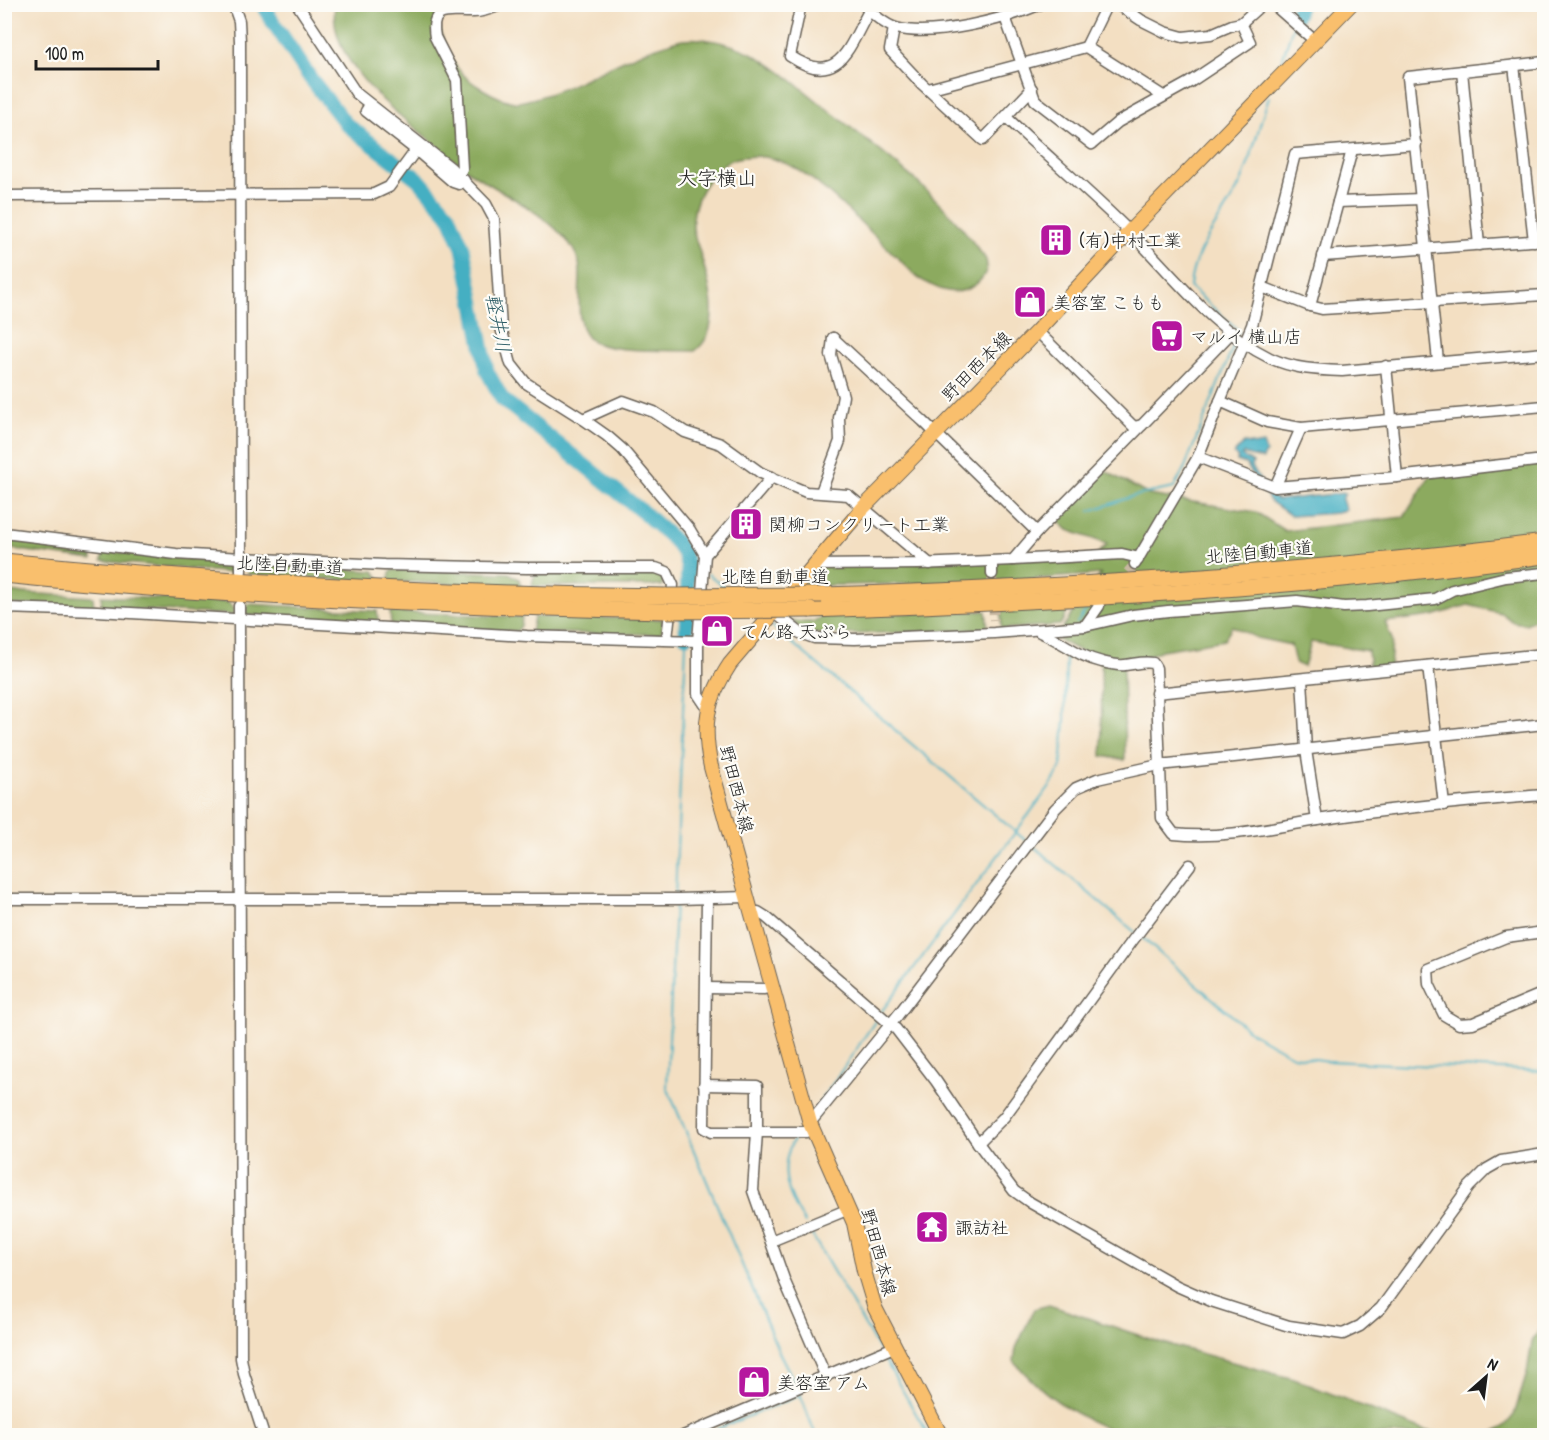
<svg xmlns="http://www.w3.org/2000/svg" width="1549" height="1440" viewBox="0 0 1549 1440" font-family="'Patrick Hand','Klee One',sans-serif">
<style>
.forest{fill:#8caa5e;stroke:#54633d;stroke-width:1.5}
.water{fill:#44afc2;stroke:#30666f;stroke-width:1.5}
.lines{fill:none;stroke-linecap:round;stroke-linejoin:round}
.stream{stroke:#44afc2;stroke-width:2}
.river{stroke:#44afc2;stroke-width:15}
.minor-tunnel{stroke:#c8b8a1;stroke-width:10;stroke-dasharray:10 5;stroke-linecap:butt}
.minor-casing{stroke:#676056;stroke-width:13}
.major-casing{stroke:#676056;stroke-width:16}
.highway-casing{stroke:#676056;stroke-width:17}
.minor{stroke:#fff;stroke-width:10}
.major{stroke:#f9bf6d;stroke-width:14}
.highway{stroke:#f9bf6d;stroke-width:15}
.highway-bridge-casing{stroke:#676056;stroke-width:17;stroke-linecap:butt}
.highway-bridge{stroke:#f9bf6d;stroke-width:15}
.labels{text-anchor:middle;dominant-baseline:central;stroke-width:4.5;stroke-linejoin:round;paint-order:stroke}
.poi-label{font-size:18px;fill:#1c1c1c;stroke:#fdfcf7;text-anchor:start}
.street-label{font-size:18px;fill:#1c1c1c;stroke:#fdfcf7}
.neighbourhood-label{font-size:20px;fill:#1c1c1c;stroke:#fdfcf7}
.water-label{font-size:20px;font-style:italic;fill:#2e5e67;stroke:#fdfcf7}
</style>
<rect width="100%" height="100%" fill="#fdfcf7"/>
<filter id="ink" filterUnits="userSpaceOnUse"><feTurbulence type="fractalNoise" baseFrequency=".0167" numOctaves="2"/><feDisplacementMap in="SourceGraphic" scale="12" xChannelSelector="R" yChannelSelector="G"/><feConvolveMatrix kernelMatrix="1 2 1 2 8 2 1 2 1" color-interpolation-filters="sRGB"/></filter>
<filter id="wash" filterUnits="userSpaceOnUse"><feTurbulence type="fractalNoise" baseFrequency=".008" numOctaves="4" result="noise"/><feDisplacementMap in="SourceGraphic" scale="24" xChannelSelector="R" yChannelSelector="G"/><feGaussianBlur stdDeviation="1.35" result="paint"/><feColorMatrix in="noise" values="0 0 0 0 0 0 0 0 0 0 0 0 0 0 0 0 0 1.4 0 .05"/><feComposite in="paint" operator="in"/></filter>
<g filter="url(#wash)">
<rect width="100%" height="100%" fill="#f3dfc2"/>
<g class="forest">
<path d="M335,5h100c5,34 14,65 46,83 10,6 21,12 33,14 6,1 12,-2 18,-3 44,-11 82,-39 125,-52 8,-2 17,-7 26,-8 22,-2 47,4 66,13 28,14 52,36 77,56 50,40 113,85 149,137 3,5 9,10 11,15 4,14 -9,26 -21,30 -17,6 -32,-4 -47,-12 -21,-21 -43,-42 -65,-63 -30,-27 -64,-64 -108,-58 -14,1 -23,6 -31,16 -13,15 -22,33 -21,54 0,8 5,18 7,26 9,28 24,77 -5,98 -25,-1 -83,2 -103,-10 -21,-12 -9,-59 -13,-78 -3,-12 -11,-22 -19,-30 -25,-25 -58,-40 -87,-59 -15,-10 -29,-23 -43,-34 -38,-30 -103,-80 -95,-135z"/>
<path d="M1544,460v155l-18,9 -13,-2 -12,-9 -33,-8 -35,11 -48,6 7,17 -2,30 -20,3 -2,-21 -57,-9 -7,25 -9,-4 -4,-18 -34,-7 -25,-12 -8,14 -62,10 -39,16 2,94 -23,-4 -1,-94 -46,-24 46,-64 -109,8 -195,4 18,-21 281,-9 11,-12 -39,-14 -15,-14 47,-48 49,27 107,17 29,19 119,-14 27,-43z"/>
<path d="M4,538l84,12 4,2v8l-87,-12z"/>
<path d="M104,551l122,11 9,4 -2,7 -131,-12z"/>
<path d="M257,564l117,7 5,7 -1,4 -130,-8 1,-9z"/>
<path d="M394,570l115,3 10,6 2,8 -132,-6 1,-9z"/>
<path d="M545,571l113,3 5,6 -1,6h-130l2,-10z"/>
<path d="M4,592l89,5 1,10 -89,-2z"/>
<path d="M101,596l127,6 6,6v7l-132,-7z"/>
<path d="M247,604l130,7 1,9 -3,3 -129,-8z"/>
<path d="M1070,608l-10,17 -59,4v-18z"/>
<path d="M986,611l2,18 -134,5h-39l-14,-6 -10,-7 21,1 14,-7z"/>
<path d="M390,612l132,5 -1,9 -4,5 -126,-6z"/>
<path d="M534,617l128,2c1,6 2,11 -3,15l-128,-1z"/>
<path d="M1049,1305l107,36 138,38 129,51 28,5h-328c-43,-16 -80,-38 -109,-74l2,-13 18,-39z"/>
<path d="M1544,1323v112h-54l14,-8 10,-12 13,-42 5,-32z"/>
</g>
<path class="water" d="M1244,443l13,2 6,-1 3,8 -3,7 -14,-3 -5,-3 -2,3 11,7 -2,2c6,10 16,31 27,35l67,-7 -3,7 4,9 -8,4 -47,3 -21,-15 -24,-37 -9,-3 1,-4 -4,-3z"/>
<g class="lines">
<g class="stream">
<path d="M1279,69l14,-43"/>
<path d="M1238,334l1,-3 -49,-44c2,-37 34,-70 50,-103 13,-27 18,-58 29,-87"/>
<path d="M1090,511l44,-15 40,-8 11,-21 50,-125"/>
<path d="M688,568l12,2"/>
<path d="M708,574l19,15"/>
<path d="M1077,623l14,-20"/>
<path d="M771,625l254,215"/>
<path d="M1032,845l104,88"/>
<path d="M675,897l11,-253"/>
<path d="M675,902l-8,185 112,265 17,33"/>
<path d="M1140,936l112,97 41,23 35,5 216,10"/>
<path d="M881,1012l172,-230 8,-15 4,-47 1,-71"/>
<path d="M819,1104l59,-87"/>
<path d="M795,1137c-18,31 -8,58 10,86"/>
<path d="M808,1228l71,122"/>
<path d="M882,1355l47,81"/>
<path d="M799,1391l17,45"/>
<path d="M715,1436l2,-7 84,-34"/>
</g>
<g class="river">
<path d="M264,4l5,12 42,63 35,45 73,56 30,35 14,33 24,123 15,28 142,114 31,28 9,13 4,14 -2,68"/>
<path d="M1296,16l4,-12"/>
</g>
</g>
</g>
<g filter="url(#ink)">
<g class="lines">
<g class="minor-tunnel">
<path d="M992,574l2,46"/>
<path d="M1118,584l17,-20"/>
</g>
<defs>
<g id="minor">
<path d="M233,4l6,17 1,20 1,530"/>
<path d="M297,4l59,89 95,75 35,36 8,15 7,109 10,36 15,19 57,36 24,17 15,13 68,81 15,25 -7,86v53l10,15"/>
<path d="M801,4l-11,52c49,33 59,-10 79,-45"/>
<path d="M863,4c8,9 22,21 33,24 37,10 110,-9 145,-24"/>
<path d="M1117,4l24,16 24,12 18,5 28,-3 21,-9 9,-2 21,-19"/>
<path d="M1273,4l42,37"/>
<path d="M1005,17l30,83 57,44 26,-22 72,-40 60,-40 -9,-19"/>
<path d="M894,28l-4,22 32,34 61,56 49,-51"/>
<path d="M1086,47l21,-43"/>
<path d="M1514,65l20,176"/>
<path d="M1462,71l17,174"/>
<path d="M928,89l158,-42 77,49"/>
<path d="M370,105l-4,6 50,39"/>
<path d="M1006,117c41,39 85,76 125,116 42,42 85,99 139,125 24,11 46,12 72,13l202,-18"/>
<path d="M1416,144l-121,10 -43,171 -32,76 47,21 34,6 243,-22"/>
<path d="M458,175l4,-6 -5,-89 -22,-43c-6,-33 17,-24 39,-25 10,0 19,-4 29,-8"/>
<path d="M4,196l370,-2 15,-7 27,-37 37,32 6,2 5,-4"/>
<path d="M1338,202l83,-3"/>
<path d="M1323,256l221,-16"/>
<path d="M1262,287l48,19 12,3 222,-14"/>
<path d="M1310,306l42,-156"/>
<path d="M1037,331l97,96 8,-2 90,-93"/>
<path d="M833,338l90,83 114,111"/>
<path d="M1438,361l-30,-284 136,-15"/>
<path d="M1386,366l11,111"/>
<path d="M583,419l40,-18 31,11 31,20 36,12 40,29 45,19 42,3 82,69"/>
<path d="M1301,428l-26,59 122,-10 147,-17"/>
<path d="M1198,457l77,30"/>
<path d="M821,492l19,-51 -1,-23 4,-22 -12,-41 2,-17"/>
<path d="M4,533l172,21 65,4 143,7 143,3h129l11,4 6,13 -6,54"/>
<path d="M705,555l67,-78"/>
<path d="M1013,560l109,-6 13,3 3,3"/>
<path d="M992,562v12"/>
<path d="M1135,564l63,-107 22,-56"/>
<path d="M815,565l103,-1 95,-4 24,-28 105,-107"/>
<path d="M239,606l2,752 3,16 20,62"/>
<path d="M4,608l93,3 430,25 171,5"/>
<path d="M774,612l26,21 14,5 41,1 139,-6 91,-7 48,-11 35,-4 129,-10 47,6 23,-1 68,-7 17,-9 54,-13 38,-4"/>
<path d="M1085,626l14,-20"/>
<path d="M1040,632c22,9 39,25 62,30 8,2 16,4 23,3 10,-1 18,-4 28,-2l3,5 6,150 12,16c49,5 95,-6 144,-14 75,-12 151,-19 226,-25"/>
<path d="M1428,666l16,139"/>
<path d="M1302,679l4,71 11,70"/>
<path d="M1156,693l388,-39"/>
<path d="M4,899h675l68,-2"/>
<path d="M707,899l-3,229 7,4h95l7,-2"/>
<path d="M752,914l6,-2 8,5 130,112 40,52 42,62 36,48 17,12 146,83 34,15 78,25 54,8 17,-8 21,-18 88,-121 18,-18 14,-8 43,-7"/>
<path d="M1544,932l-38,5 -78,32 1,15 15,31 15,9 14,-1 71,-30"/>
<path d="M707,988l57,1 8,-2"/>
<path d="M704,1085l53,1v46l-4,59 32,91 41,95"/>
<path d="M810,1123l88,-108 157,-206 21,-21 21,-9 62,-14 385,-41"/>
<path d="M978,1143l26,-26 129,-177 57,-75"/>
<path d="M771,1241l78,-32"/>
<path d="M683,1436l211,-89"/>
</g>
<path id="major" d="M941,1436l-66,-128 -11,-37 -10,-48 -44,-100 -99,-356c-9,-41 -5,-67 19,-103l133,-156 174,-177 93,-100 221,-227"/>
<g id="highway">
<path d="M4,561c221,22 442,33 663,35"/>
<path d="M4,575c222,23 440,31 663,36"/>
<path d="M822,595c242,-7 483,-22 722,-53"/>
<path d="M810,610c245,-8 491,-21 734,-54"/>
</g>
</defs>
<use href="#minor" class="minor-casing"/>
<use href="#major" class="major-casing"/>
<use href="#highway" class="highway-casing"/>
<use href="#minor" class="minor"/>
<use href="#major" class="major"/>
<use href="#highway" class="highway"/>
<defs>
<g id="highway-bridge">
<path d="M667,596l155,-1"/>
<path d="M667,611l143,-1"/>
</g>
</defs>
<use href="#highway-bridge" class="highway-bridge-casing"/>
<use href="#highway-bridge" class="highway-bridge"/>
</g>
</g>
<defs>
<symbol id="building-square" viewBox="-11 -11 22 22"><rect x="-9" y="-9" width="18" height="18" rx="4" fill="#b5179e" stroke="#fdfcf7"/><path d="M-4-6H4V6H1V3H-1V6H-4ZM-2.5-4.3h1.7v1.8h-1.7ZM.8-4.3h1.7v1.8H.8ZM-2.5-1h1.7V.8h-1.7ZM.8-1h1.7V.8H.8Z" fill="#fff"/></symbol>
<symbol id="shop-square" viewBox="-11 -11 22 22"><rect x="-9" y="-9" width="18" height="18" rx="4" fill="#b5179e" stroke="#fdfcf7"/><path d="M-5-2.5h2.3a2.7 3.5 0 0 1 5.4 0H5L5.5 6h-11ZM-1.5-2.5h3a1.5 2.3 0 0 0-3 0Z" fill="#fff"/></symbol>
<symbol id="supermarket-square" viewBox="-11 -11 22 22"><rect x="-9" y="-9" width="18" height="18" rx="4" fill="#b5179e" stroke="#fdfcf7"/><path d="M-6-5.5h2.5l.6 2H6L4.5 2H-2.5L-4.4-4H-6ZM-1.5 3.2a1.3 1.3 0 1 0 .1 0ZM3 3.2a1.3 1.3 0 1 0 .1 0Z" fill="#fff"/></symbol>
<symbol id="temple-square" viewBox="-11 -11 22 22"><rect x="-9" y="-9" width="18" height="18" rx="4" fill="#b5179e" stroke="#fdfcf7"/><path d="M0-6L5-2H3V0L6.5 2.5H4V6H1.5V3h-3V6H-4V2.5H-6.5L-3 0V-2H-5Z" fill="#fff"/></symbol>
</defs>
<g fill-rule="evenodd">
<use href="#building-square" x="1037" y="221" width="38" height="38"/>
<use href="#shop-square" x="1011" y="283" width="38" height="38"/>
<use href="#supermarket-square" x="1148" y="317" width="38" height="38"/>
<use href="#building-square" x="727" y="505" width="38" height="38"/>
<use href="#shop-square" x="698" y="612" width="38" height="38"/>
<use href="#temple-square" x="913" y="1208" width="38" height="38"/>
<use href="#shop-square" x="735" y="1363" width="38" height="38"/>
</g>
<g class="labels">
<g class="poi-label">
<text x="1079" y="240">(有)中村工業</text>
<text x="1053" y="302">美容室 こもも</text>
<text x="1190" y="336">マルイ 横山店</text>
<text x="769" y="524">関柳コンクリート工業</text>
<text x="740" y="631">てん路 天ぷら</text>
<text x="955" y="1227">諏訪社</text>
<text x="777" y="1382">美容室 アム</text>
</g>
<g class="street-label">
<text transform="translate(976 366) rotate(-45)">野田西本線</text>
<text transform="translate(1259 552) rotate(-5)">北陸自動車道</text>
<text transform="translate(290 565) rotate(3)">北陸自動車道</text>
<text x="775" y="576">北陸自動車道</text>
<text transform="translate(737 789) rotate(76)">野田西本線</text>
<text transform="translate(879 1252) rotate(75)">野田西本線</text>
</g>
<g class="neighbourhood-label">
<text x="717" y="177">大字横山</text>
</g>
<g class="water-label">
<text transform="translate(499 323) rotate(79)">軽井川</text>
</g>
</g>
<rect width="1549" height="1440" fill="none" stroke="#fdfcf7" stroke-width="24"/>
<g transform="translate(1486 1377) rotate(28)" stroke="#fdfcf7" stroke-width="4.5" paint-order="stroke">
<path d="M0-4.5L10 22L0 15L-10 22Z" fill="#1c1c1c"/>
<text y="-9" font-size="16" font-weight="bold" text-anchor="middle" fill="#1c1c1c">N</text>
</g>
<path d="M36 60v9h122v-9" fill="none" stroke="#1c1c1c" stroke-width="3"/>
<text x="45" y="60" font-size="18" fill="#1c1c1c" stroke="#fdfcf7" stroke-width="4.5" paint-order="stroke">100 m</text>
</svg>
